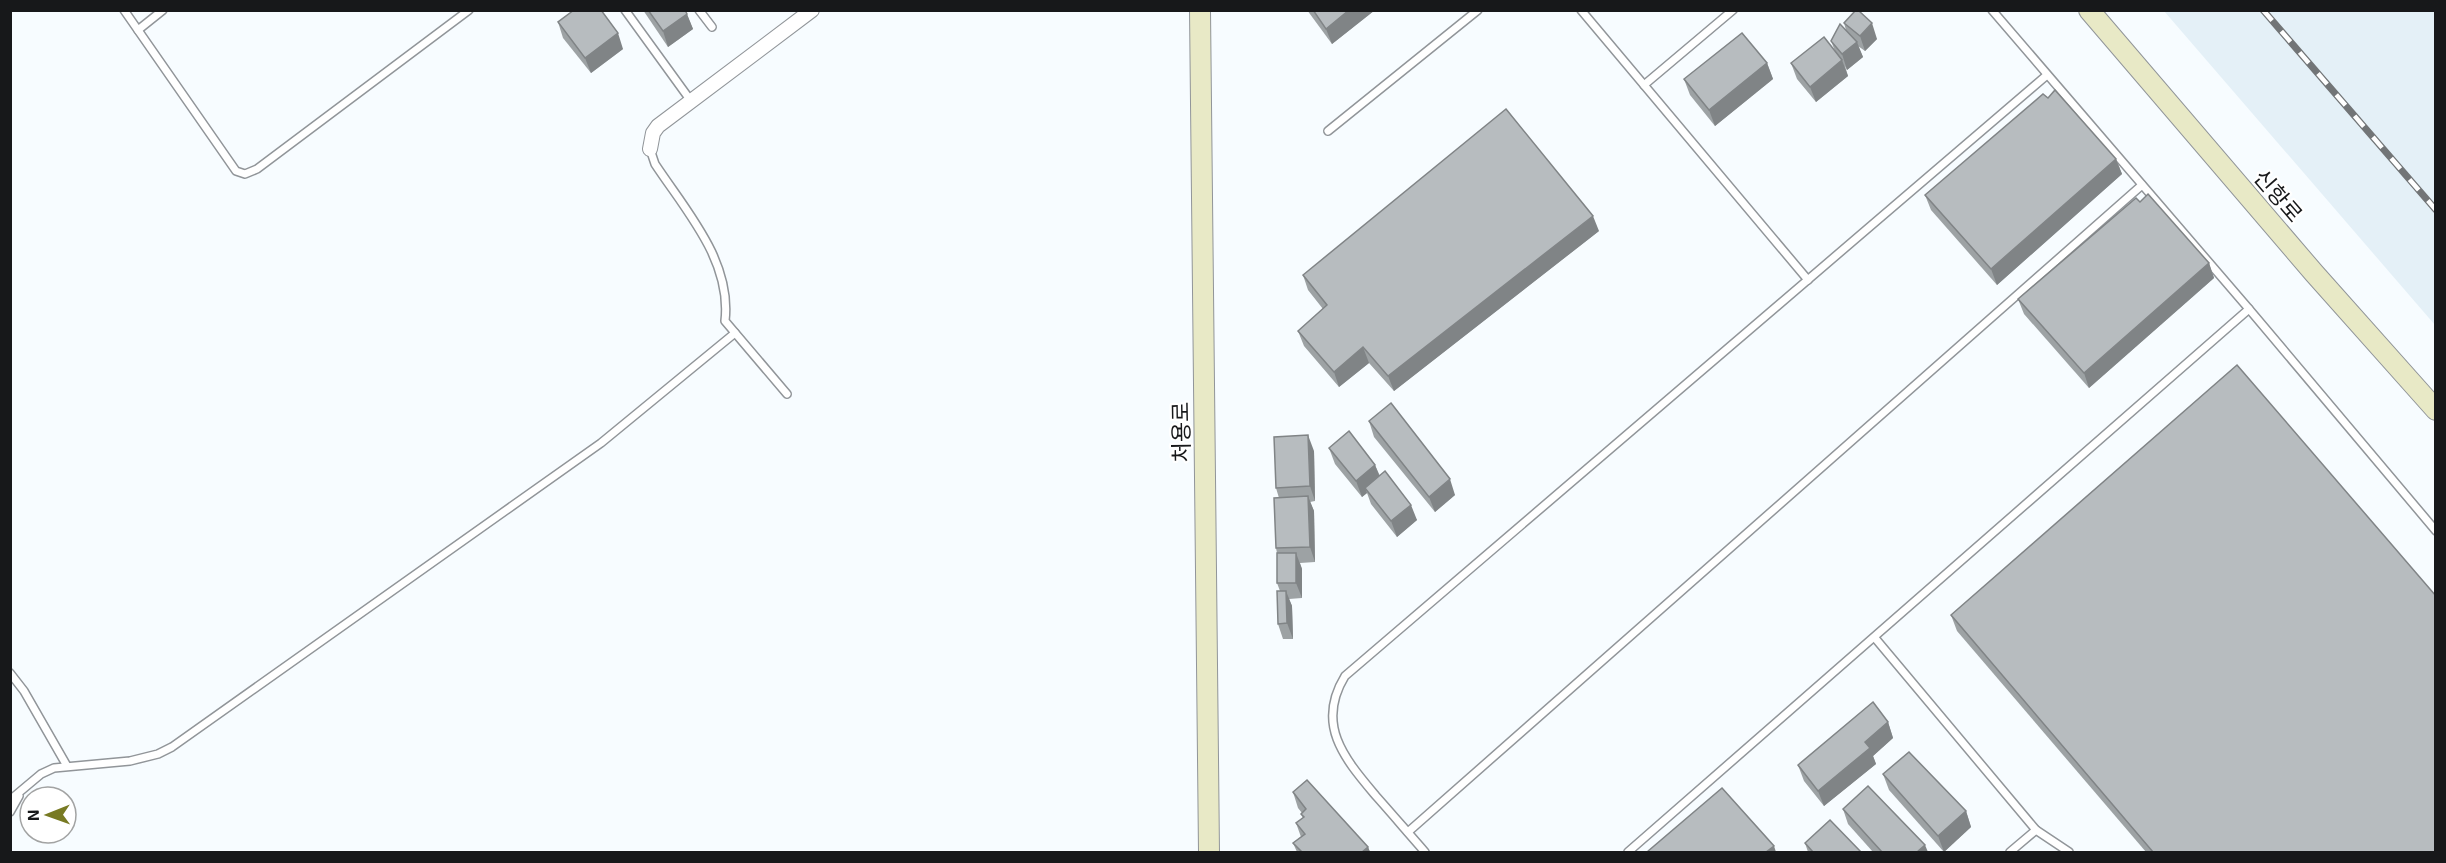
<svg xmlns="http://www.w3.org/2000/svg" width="2446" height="863" viewBox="0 0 2446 863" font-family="'Exo 2','Noto Sans KR',sans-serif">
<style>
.built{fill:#e4f0f7}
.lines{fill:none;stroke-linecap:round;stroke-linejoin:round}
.lane-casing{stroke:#919599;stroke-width:10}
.street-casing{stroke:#919599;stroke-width:16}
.secondary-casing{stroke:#919599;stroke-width:22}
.lane{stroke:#fff;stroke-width:7}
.street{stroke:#fff;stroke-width:14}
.secondary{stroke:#e8e9c6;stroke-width:20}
.rail-casing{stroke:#727577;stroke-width:7}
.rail{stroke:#fff;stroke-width:4.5;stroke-dasharray:14;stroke-linecap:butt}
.wall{fill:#9da2a4}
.shaded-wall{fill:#808486}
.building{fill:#b7bcbf;stroke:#808486;stroke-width:1.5}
.labels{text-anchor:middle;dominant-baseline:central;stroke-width:4.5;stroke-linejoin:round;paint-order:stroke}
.street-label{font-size:22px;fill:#17181a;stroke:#fff}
</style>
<rect width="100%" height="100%" fill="#f7fcff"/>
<path class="built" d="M2164,11h271v314z"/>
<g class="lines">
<defs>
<g id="lane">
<path d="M124,10l112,161 9,3 12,-5 212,-159"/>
<path d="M625,10l66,91"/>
<path d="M699,10l13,17"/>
<path d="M1581,10l227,270"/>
<path d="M1992,10l257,299 187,222"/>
<path d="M138,30l25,-20"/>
<path d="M1644,85l89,-75"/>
<path d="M1328,131l150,-121"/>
<path d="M650,149l5,15c31,47 77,97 70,157l62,73"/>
<path d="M1875,638l161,192 -26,22"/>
<path d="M10,673l14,18 43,75"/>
<path d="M10,800l31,-26 13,-6 76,-7 28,-7 14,-7 429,-304 134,-110"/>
<path d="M10,812l9,-16"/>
<path d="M2036,830l33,22"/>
<path d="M1408,832l734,-647"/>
<path d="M1425,852c-16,-18 -32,-37 -49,-56 -31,-37 -61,-71 -31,-120l702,-601"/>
<path d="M1628,852l621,-543"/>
</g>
<path id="street" d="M650,149l3,-16 5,-7 154,-116"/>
<g id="secondary">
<path d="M1200,10l9,842"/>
<path d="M2089,10l225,263 122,137"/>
</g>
</defs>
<use href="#lane" class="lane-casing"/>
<use href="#street" class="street-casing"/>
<use href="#secondary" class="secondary-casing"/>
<use href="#lane" class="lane"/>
<use href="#street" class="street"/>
<use href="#secondary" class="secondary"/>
<defs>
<path id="rail" d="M2263,10l173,200"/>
</defs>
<use href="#rail" class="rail-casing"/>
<use href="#rail" class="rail"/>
</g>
<g class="wall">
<path d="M643,10h42l8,19 -25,18z"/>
<path d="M1307,10h68l-43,34z"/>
<path d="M558,22l65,27 -32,24 -28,-35z"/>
<path d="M1844,23l33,16 -12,12 -7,-5 5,11 -16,13 -2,-4 3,10 -32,26 -19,-23 -6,-16 44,-12 -4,-10 15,-11z"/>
<path d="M1767,63l6,16 -58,47 -25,-31 -6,-16z"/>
<path d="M2116,159l6,15 -125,111 -66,-75 -6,-15z"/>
<path d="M1599,231l-205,160 -25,-28 -30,24 -35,-41 -6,-15 25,-22 -15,-19 -5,-15z"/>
<path d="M2209,263l5,15 -125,110 -65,-74 -6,-15z"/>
<path d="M1369,421l86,74 -20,17 -61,-75z"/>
<path d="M1329,448l46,17 5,11 37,44 -20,17 -26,-33 -4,-11 -5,4 -27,-33z"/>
<path d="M1314,451l1,50 -5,1 4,9 1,51 -15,1 2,6v29l-13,1 3,7 1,33h-10l-5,-15 2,-33 -3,-8v-30l-1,-5 3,-50 -3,-10z"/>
<path d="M1951,615l485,237h-290l-189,-221z"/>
<path d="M1888,722l5,16 -20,18 3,8 -52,42 -20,-25 -6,-16z"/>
<path d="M1883,774l83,37 5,16 -27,25 -55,-62z"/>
<path d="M1293,792l75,55 2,5h-73l-4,-9 8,-6 -5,-14 7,-5 -2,-4 1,-1 -4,-5z"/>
<path d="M1843,809l85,43h-55l-25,-28z"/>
<path d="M1805,843l56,9h-53z"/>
</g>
<g class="shaded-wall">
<path d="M1349,10h26l-43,34 -6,-15z"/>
<path d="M687,14l6,15 -25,18 -5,-16z"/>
<path d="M1872,23l5,16 -12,12 -5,-15z"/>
<path d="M618,33l5,16 -32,24 -6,-15z"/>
<path d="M1857,42l6,15 -16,13 -5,-16z"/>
<path d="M1842,60l6,16 -32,26 -6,-15z"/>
<path d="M1767,63l6,16 -58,47 -6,-16z"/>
<path d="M2116,159l6,15 -125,111 -6,-16z"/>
<path d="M1593,216l6,15 -205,160 -6,-15z"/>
<path d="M2209,263l5,15 -125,110 -5,-15z"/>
<path d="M1363,347l6,16 -30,24 -5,-15z"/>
<path d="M1308,435l6,16 1,50 -5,-15z"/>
<path d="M1375,465l6,15 -16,8 2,5 -5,4 -6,-16z"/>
<path d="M1450,479l5,16 -20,17 -6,-15z"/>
<path d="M1308,496l6,15 1,51 -5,-15z"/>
<path d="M1411,505l6,15 -20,17 -6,-16z"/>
<path d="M1296,553l6,16v29l-6,-15z"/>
<path d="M1286,591l6,15 1,33 -6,-16z"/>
<path d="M1888,722l5,16 -20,18 3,8 -52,42 -6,-15 47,-49z"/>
<path d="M1966,811l5,16 -27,25 -6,-16z"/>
<path d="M1925,845l3,7h-11z"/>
<path d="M1774,846l2,6h-10z"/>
<path d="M1368,847l2,5h-8z"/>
</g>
<g class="building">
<path d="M574,10h27l17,23 -33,25 -27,-36z"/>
<path d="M648,10h37l2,4 -24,17z"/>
<path d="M1313,10h36l-23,19z"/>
<path d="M1855,11h4l13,12 -12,13 -16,-13z"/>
<path d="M1840,24l17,18 -15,12 -11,-13z"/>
<path d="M1742,33l25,30 -58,47 -25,-31z"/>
<path d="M1824,37l18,23 -32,27 -19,-24z"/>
<path d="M2055,90l61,69 -125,110 -66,-74 118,-101 5,4z"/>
<path d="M1506,109l87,107 -205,160 -25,-29 -29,25 -36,-41 29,-26 -24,-30z"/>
<path d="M2148,194l61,69 -125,110 -66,-74 118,-101 4,4z"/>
<path d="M2237,365l199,231v256h-283l-202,-237z"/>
<path d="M1391,403l59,76 -21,18 -60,-76z"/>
<path d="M1349,431l26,34 -19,16 -27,-33z"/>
<path d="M1308,435l2,51 -34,2 -2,-51z"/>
<path d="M1385,471l26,34 -20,16 -26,-33z"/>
<path d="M1308,496l2,51 -34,1 -2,-50z"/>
<rect x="1277" y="553" width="19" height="30"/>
<path d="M1277,591h9l1,32 -9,1z"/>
<path d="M1873,702l15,20 -23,20 5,6 -52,43 -20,-26z"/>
<path d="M1909,752l57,59 -28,25 -55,-62z"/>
<path d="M1307,780l61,67 -6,5h-60l-9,-9 12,-9 -9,-11 8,-6 -3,-3 5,-5 -13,-17z"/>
<path d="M1868,786l57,59 -8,7h-35l-39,-43z"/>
<path d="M1722,788l52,58 -8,6h-119z"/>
<path d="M1830,820l31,32h-48l-8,-9z"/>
</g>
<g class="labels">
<g class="street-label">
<text transform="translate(2279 195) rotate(49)">신항로</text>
<text transform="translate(1180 432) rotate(-91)">처용로</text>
</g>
</g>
<rect width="2446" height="863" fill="none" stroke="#17181a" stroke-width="24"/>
<g transform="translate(48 815) rotate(269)"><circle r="28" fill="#ffffff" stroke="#a2a3a3" stroke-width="1.5"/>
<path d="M0-4.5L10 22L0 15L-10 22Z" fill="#787a23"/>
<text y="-9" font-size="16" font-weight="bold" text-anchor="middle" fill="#17181a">N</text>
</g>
</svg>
